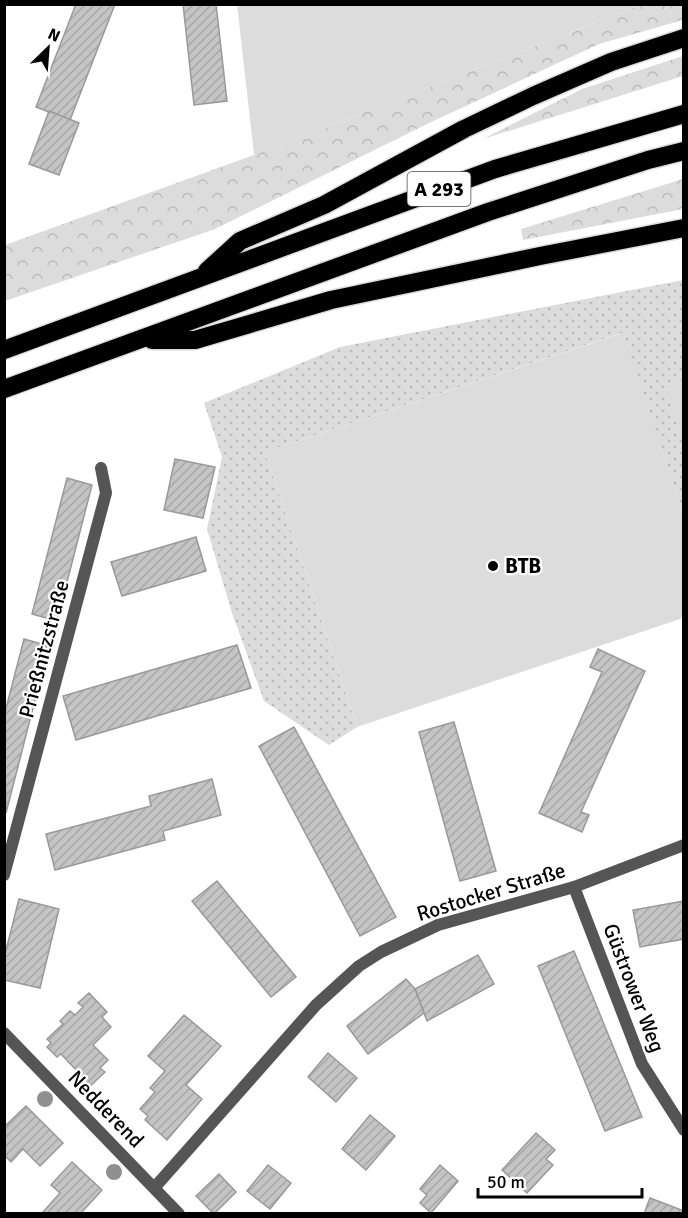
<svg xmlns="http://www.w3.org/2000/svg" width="688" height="1218" viewBox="0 0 688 1218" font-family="Signika,sans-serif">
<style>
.forest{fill:url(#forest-crowns)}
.park{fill:url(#park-dots)}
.garden{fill:#dcdcdc}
.building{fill:url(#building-hatch);stroke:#999;stroke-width:1.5}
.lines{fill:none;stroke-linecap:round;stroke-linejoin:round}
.motorway-casing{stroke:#dbdbdb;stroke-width:21}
.minor{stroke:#555;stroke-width:12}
.motorway{stroke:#000;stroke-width:18}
.tree{fill:#8f8f8f}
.poi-dot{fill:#000;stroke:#fff;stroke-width:2}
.labels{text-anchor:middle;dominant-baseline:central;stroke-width:4.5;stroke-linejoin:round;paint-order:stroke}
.shield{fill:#fff;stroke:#4c4c4c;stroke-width:1.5}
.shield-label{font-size:20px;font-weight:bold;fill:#000}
.poi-label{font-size:21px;font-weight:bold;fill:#000;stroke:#fff;text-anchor:start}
.street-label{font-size:21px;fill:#000;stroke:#fff}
</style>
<defs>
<pattern id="forest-crowns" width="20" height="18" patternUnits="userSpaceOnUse" patternTransform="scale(1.5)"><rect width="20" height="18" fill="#dcdcdc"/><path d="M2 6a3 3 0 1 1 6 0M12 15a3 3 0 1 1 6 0" fill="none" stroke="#bbb"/></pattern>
<pattern id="park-dots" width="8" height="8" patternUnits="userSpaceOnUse" patternTransform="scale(1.5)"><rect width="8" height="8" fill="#dcdcdc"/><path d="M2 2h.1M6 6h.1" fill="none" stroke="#bbb" stroke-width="1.8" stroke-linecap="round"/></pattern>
<pattern id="building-hatch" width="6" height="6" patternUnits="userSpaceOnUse" patternTransform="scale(1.5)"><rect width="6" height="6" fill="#c4c4c4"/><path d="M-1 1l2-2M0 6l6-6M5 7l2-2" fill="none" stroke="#a7a7a7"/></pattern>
</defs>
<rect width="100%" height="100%" fill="#fff"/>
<g class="forest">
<path d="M640,5h43v15l-84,24 -172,80 -212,105 -210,72v-56l249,-90z"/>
<path d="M683,56v20l-200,63 99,-50z"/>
<path d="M683,179v30l-160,31 -2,-11z"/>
</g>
<path class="park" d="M683,280v234l-61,-181 -357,119 92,275 -28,18 -65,-44 -32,-88 -25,-84 15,-72 -18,-54 136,-56z"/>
<g class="garden">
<path d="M237,4h403v1l-386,150z"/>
<path d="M623,333l60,181v104l-326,109 -92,-275z"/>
<path d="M683,380h1l-1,64 -17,-59z"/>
</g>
<g class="building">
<path d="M76,4h39l-45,116 -34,-13z"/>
<path d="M183,4h33l11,97 -33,4z"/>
<path d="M49,111l30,12 -20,52 -30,-11z"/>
<path d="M175,459l40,8 -12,51 -39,-8z"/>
<path d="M67,478l25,7 -35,136 -25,-7z"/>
<path d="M196,537l10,34 -84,25 -11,-34z"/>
<path d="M24,639l25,7 -43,167 -2,-97z"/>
<path d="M237,645l14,43 -175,52 -13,-44z"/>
<path d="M598,649l47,22 -64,141 8,3 -7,17 -43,-19 63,-141 -12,-5z"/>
<path d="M454,722l42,149 -36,10 -41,-149z"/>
<path d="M294,727l102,190 -36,19 -101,-190z"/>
<path d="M212,779l9,36 -58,16 2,9 -110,30 -9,-36 105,-28 -2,-10z"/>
<path d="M217,881l79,96 -25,20 -79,-96z"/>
<path d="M19,899l40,10 -19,79 -36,-8v-22z"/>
<path d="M684,901v38l-44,8 -7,-37z"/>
<path d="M574,951l68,166 -37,14 -67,-165z"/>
<path d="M478,955l16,29 -67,37 -12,-32z"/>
<path d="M406,979l9,10 9,24 -56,41 -21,-28z"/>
<path d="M89,993l18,19 -5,5 9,10 -18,18 15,15 -8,8 5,4 -18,17 -12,-11 4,-5 -18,-19 -4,3 -10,-10 4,-4 -4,-4 16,-15 -3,-3 10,-10 5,4 8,-8 -5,-4z"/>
<path d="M184,1015l37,31 -35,39 16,14 -35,41 -22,-20 3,-4 -8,-7 15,-17 -5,-4 15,-17 -17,-15z"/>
<path d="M328,1053l29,25 -21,24 -28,-25z"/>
<path d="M26,1106l37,37 -23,23 -17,-17 -12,13 -7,-7v-28z"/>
<path d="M370,1115l25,21 -29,34 -24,-21z"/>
<path d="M536,1133l19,17 -9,9 7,6 -26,28 -25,-23z"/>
<path d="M72,1162l30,28 -22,24h-36l-1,-2 17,-19 -9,-8z"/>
<path d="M268,1165l23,18 -21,26 -23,-18z"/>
<path d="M440,1165l18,16 -27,32 -11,-10 7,-8 -7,-6z"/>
<path d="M219,1174l17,18 -22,22 -18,-18z"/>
<path d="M650,1198l34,13v3h-40z"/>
</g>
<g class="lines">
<defs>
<g id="motorway">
<path d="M207,271l33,-30 84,-36 140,-76 69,-33 78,-34 73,-24"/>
<path d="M152,340h43l136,-40 209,-44 144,-28"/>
<path d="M4,350l491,-181 189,-55"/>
<path d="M4,389l484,-177 160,-52 36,-9"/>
</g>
</defs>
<use href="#motorway" class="motorway-casing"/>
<g class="minor">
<path d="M4,875l102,-382 -5,-25"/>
<path d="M574,887l68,177 42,66"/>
<path d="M4,1033l175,181"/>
<path d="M155,1187l161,-182 43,-39 22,-14 57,-27 136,-38 110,-42"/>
</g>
<use href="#motorway" class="motorway"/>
</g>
<g class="tree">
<circle cx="45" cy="1099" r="8"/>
<circle cx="114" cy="1172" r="8"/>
</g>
<circle class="poi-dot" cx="493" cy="566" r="6"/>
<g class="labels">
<rect class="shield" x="407.5" y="172" width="63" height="34" rx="4.5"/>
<g class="shield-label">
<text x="439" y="189">A 293</text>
</g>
<g class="poi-label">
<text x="505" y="566">BTB</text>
</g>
<g class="street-label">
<text transform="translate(44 649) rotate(-75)">Prießnitzstraße</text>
<text transform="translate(491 892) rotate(-17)">Rostocker Straße</text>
<text transform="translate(634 988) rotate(69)">Güstrower Weg</text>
<text transform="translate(106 1109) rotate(46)">Nedderend</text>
</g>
</g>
<rect width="688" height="1218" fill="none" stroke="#000000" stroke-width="12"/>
<g transform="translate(48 48) rotate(25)" stroke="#ffffff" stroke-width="4.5" paint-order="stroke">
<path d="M0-4.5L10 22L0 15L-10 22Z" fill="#000000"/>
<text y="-9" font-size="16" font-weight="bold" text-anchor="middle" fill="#000000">N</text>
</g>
<path d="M478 1188v9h164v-9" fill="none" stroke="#000000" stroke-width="3"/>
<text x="487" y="1188" font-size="18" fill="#000000" stroke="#ffffff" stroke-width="4.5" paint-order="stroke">50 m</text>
</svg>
